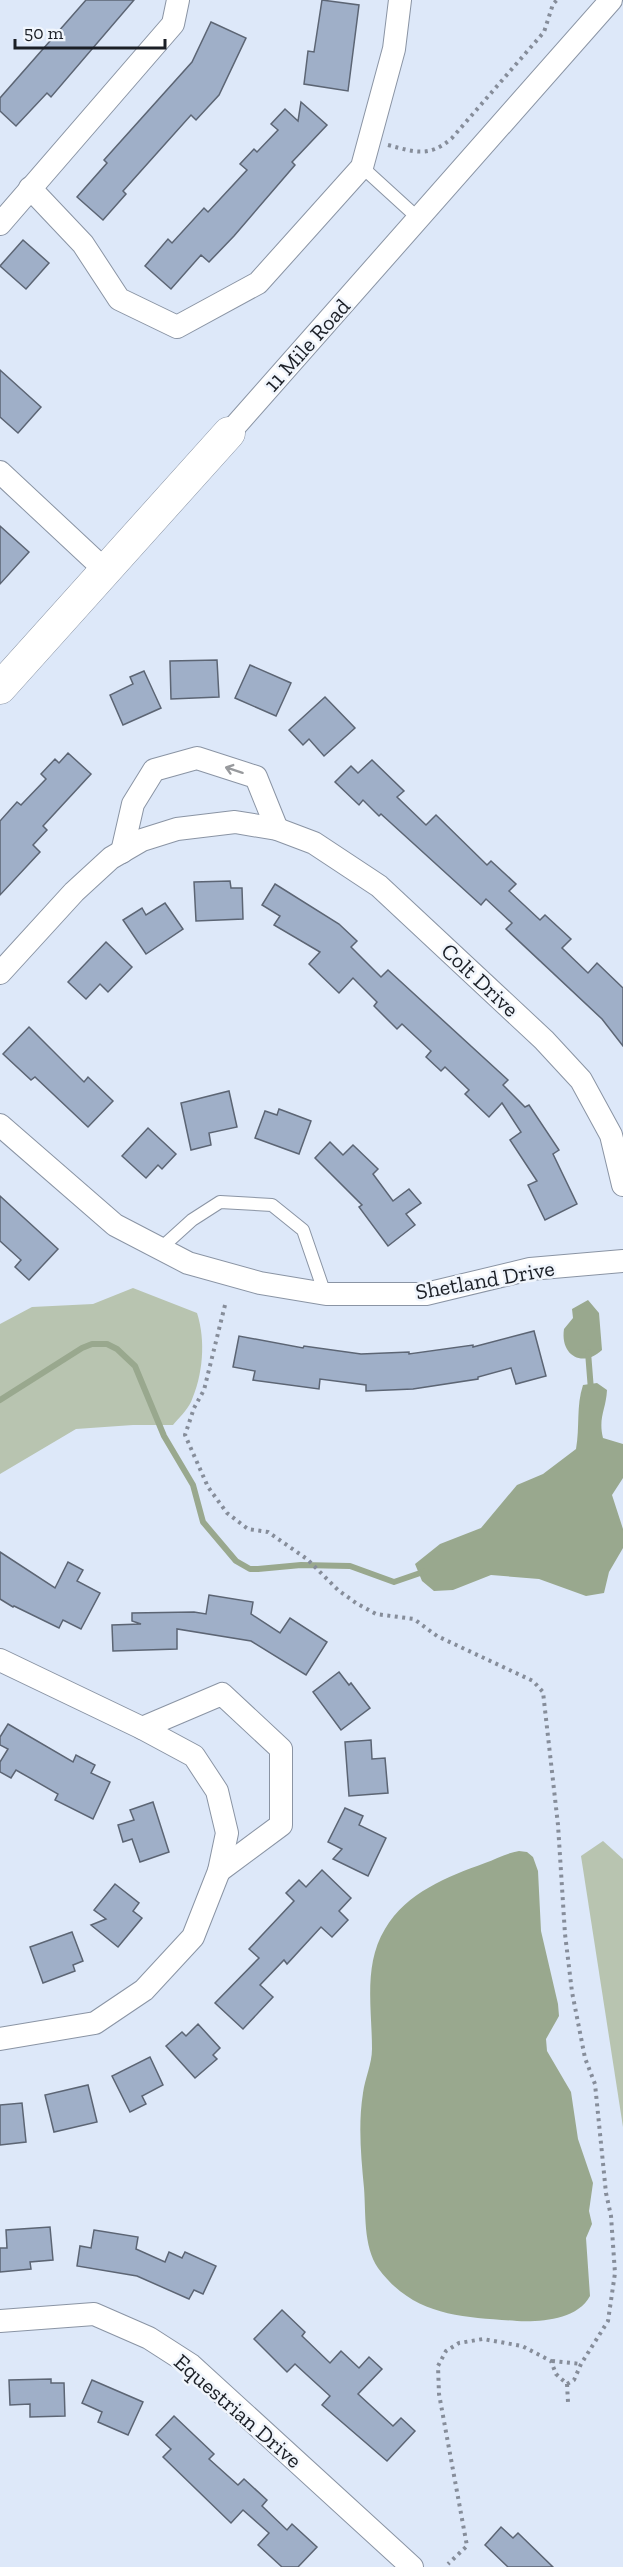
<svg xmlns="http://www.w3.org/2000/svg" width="623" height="2567" viewBox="0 0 623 2567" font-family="'Zilla Slab',serif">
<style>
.green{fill:#b8c4b0}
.water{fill:#99a88e}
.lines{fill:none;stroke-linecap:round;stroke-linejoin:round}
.stream{stroke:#99a88e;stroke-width:6}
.building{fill:#9fafc8;stroke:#5c6574;stroke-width:1.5}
.lane-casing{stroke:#8a94a4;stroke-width:14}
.street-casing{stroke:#8a94a4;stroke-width:24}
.secondary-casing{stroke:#8a94a4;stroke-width:33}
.path{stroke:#868d9a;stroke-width:4;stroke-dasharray:3 4.5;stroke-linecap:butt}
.lane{stroke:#fff;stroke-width:12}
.street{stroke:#fff;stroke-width:22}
.secondary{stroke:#fff;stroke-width:32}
.oneway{stroke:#989a9d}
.labels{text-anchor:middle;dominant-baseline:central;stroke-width:5;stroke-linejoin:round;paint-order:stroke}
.street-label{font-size:22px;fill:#1b1f26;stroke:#f0f5fc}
</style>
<rect width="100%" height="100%" fill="#dde8f9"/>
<g class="green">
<path d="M133,1288l64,25c9,28 6,62 -6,89 -4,8 -12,16 -18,23h-40l-57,4 -76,45v-150l32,-17 61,-3z"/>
<path d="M603,1841l20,18v268l-42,-271z"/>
</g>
<g class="water">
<path d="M588,1300l11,13 3,37c-19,18 -42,6 -38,-21l9,-11 -1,-9z"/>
<path d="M597,1383l10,7c-1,20 -9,27 -4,48l20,6v34l-11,17 11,34v19l-14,24 -5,21 -18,3 -47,-17 -48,-4 -38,15 -19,1 -12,-10 -7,-17 25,-20 41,-16 36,-43 26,-11 33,-25c4,-22 0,-43 7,-64z"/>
<path d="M519,1851l8,1 6,5 5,14 3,60 17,73 1,12 -13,23 1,12 24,41 7,47 15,44 -4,28 3,13 -6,14 4,58c-13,24 -49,26 -73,25 -54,-4 -103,-4 -139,-53 -15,-22 -12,-55 -14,-80 -3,-32 -6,-63 -1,-95 2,-15 9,-29 9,-44 0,-40 -9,-84 13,-120 22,-37 62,-52 100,-66 11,-4 22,-10 34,-12z"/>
</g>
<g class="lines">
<g class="stream">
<path d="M588,1352l3,38"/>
<path d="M0,1400l82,-52 10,-4h15l10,5 18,17 29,70 29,49 10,37 33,39 14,8h8l43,-4 49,1 44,16 32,-11"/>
</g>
</g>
<g class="building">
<path d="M86,0h48l-83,97 -4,-4 -31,33 -16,-15v-13z"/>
<path d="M322,0l37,5 -11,86 -44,-7 4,-33 6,1z"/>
<path d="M211,22l35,16 -27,57 -23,25 -5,-5 -68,76 3,3 -23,26 -26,-23 30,-34 -3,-3 88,-98z"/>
<path d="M301,102l26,23 -35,37 3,3 -61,71 -25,26 -8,-7 -30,34 -26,-23 23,-27 4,4 32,-35 4,4 39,-42 -7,-6 14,-15 3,3 21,-22 -7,-6 14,-15 13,12z"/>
<path d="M23,240l26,23 -23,26 -26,-23z"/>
<path d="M0,370l41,37 -23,26 -18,-16z"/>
<path d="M0,526l29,26 -29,32z"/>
<path d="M217,660l2,37 -48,2 -1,-38z"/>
<path d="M250,665l41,18 -15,33 -41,-18z"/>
<path d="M144,671l17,37 -38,17 -13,-30 23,-11 -3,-7z"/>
<path d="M325,697l30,31 -31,28 -15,-17 -6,6 -14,-15z"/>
<path d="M68,753l23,21 -48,52 4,4 -14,15 7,7 -40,43v-74l17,-19 4,3 25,-26 -5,-5 14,-15 4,4z"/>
<path d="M372,760l32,31 -7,6 29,28 10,-10 51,50 4,-4 25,23 -7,7 31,29 5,-5 26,24 -9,9 26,25 9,-10 26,25v58l-21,-27 -96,-90 6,-6 -26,-24 -5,6 -100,-91 -2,2 -16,-16 -4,5 -24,-23 16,-16 7,7z"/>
<path d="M230,881l1,7h11l1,31 -47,2 -2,-39z"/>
<path d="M275,884l64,40 18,17 -6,6 30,30 7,-7 120,110 -5,5 22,22 4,-2 30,45 -6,4 24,50 -32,16 -17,-35 9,-4 -27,-41 11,-8 -19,-29 -13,14 -24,-23 4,-4 -24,-23 -4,4 -15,-14 5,-6 -29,-27 -5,5 -23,-23 3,-4 -24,-24 -14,15 -30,-29 11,-12 -46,-27 6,-9 -18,-11z"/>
<path d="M165,903l18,26 -37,25 -23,-34 19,-12 4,7z"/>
<path d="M106,942l26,25 -24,25 -8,-8 -14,15 -18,-17z"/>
<path d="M29,1027l55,55 4,-5 25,24 -25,26 -53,-50 -4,3 -28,-26z"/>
<path d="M229,1091l8,36 -28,6 2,12 -20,5 -10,-47z"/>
<path d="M279,1109l32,12 -12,33 -44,-16 10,-27 12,4z"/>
<path d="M148,1128l28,26 -14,15 -4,-4 -12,13 -24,-22z"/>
<path d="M330,1142l13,13 10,-10 25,24 -5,5 20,27 16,-12 12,14 -15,11 9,11 -27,21 -29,-39 3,-2 -47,-47z"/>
<path d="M0,1196l58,53 -29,31 -14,-13 6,-7 -21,-19z"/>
<path d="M534,1331l12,45 -30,8 -5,-16 -33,9v2l-65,10 -47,2v-6l-46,-6 -1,10 -66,-9 2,-9 -22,-4 6,-31 64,12 1,-2 57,8 48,-2v2l64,-9v2z"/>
<path d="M0,1552l55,36 13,-26 15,8 -6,11 23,12 -19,36 -18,-9 -4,8 -45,-22 -1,1 -13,-8z"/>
<path d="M209,1595l44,7 -2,12 29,19 10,-15 37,24 -21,33 -55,-34 -74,-12v20l-64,2 -1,-26 29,-1 -9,-3v-8l62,-1 12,2z"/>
<path d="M339,1672l10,13 2,-2 19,25 -29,22 -28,-38z"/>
<path d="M8,1724l65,38 3,-7 19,10 -4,8 19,9 -17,37 -38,-19 3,-6 -42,-24 -5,8 -11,-6v-10l8,-13 -8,-4v-8z"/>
<path d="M371,1740l1,19 13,-1 3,35 -39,3 -4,-54z"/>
<path d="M153,1802l16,50 -29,10 -8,-23 -9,3 -5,-17 16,-5 -4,-10z"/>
<path d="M345,1808l18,8 -4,9 27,13 -18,38 -35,-17 9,-10 -14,-7z"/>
<path d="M322,1870l29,28 -12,13 9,9 -16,17 -11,-10 -34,37 -3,-4 -24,25 13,12 -30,32 -28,-26 44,-45 -10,-9 45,-48 -8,-8 13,-13 7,7z"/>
<path d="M115,1884l24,19 -6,8 9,7 -24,29 -27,-22 15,-6 -12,-9z"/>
<path d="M72,1932l11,29 -10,4 2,6 -32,12 -13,-36z"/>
<path d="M198,2024l22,24 -7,7 4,4 -22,19 -29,-32 16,-14 4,4z"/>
<path d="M150,2057l13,28 -21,11 4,8 -16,8 -18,-36z"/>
<path d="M88,2085l9,37 -43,10 -9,-37z"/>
<path d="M22,2103l4,39 -26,3v-40z"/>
<path d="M50,2227l3,33 -23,2 1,7 -31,3v-24h7l-1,-18z"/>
<path d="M94,2230l44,7 -2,12 29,13 4,-10 13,6 3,-6 31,14 -13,28 -9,-4 -5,9 -52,-23 -60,-10 3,-20 11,2z"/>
<path d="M282,2310l23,22 -3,4 28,27 11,-12 18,17 10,-11 13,12 -24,25 35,32 8,-8 14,13 -28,30 -65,-56 8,-9 -35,-32 -8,8 -33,-33z"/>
<path d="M51,2379v4h13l1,33 -35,1v-13l-20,1 -1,-25z"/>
<path d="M92,2380l51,22 -15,33 -30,-13 4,-10 -20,-9z"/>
<path d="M174,2416l40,38 -5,5 29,26 6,-6 23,21 -5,6 25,24 5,-6 25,23 -19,20h-16l-24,-22 11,-12 -26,-23 -12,13 -68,-66 8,-8 -15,-14z"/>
<path d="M501,2527l12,11 5,-5 35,34h-45l-23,-22z"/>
</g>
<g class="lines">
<defs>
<g id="lane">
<path d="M362,167l57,52"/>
<path d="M160,1249l32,-29 28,-18 52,3 31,25 22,64"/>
</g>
<g id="street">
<path d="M30,188l53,56 36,55 58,28 81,-44 104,-116 32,-118 6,-49"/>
<path d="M0,224l173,-200 5,-24"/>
<path d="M229,433l382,-433"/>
<path d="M0,472l106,99"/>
<path d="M122,852l11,-48 21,-34 43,-12 59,19 21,52"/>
<path d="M0,973l74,-81 37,-34 31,-18 35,-11 58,-7 42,7 37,14 65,43 165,154 37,40 30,55 12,50"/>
<path d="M0,1125l115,100 73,38 72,20 66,11h100l104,-25 93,-8"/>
<path d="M0,1660l142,68 52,28 23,35 10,42 -8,38 -26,66 -49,53 -49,33 -95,16"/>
<path d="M142,1728l80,-34 59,55v76l-62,46"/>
<path d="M0,2321l94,-7 55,24 42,27 221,202"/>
</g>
<path id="secondary" d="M0,688l229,-255"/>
</defs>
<use href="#lane" class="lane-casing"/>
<use href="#street" class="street-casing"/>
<use href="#secondary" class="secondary-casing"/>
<g class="path">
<path d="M388,145c27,7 41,13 64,-7l92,-106 9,-28 4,-4"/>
<path d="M225,1305l-21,85 -10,18 -9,27 23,52 19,26 21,16 20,3 39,27 31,31 18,13 20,11 38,5 23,17 96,45 10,11 15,133 7,109 7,58 13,66 10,26 11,109 5,23 4,57 -7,48 -27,43 -7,16 -7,4 -11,-10 -5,-13 -29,-15 -39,-7 -24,4 -13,8 -8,15 1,28 28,152 -19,18"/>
<path d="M552,2361l29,3"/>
<path d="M567,2384l1,18"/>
</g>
<use href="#lane" class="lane"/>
<use href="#street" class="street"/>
<use href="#secondary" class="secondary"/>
</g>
<defs><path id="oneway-shaft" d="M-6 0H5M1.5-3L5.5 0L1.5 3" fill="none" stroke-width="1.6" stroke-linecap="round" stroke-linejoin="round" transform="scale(1.5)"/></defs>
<use class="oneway" href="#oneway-shaft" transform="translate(234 770) rotate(-162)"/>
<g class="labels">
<g class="street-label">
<text transform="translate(307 345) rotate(-48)">11 Mile Road</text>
<text transform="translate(480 980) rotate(43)">Colt Drive</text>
<text transform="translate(485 1280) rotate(-10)">Shetland Drive</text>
<text transform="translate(238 2411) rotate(41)">Equestrian Drive</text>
</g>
</g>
<path d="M15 39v9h150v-9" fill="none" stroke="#1b1f26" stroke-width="3"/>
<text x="24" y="39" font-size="18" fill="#1b1f26" stroke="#f0f5fc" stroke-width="4.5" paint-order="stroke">50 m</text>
</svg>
